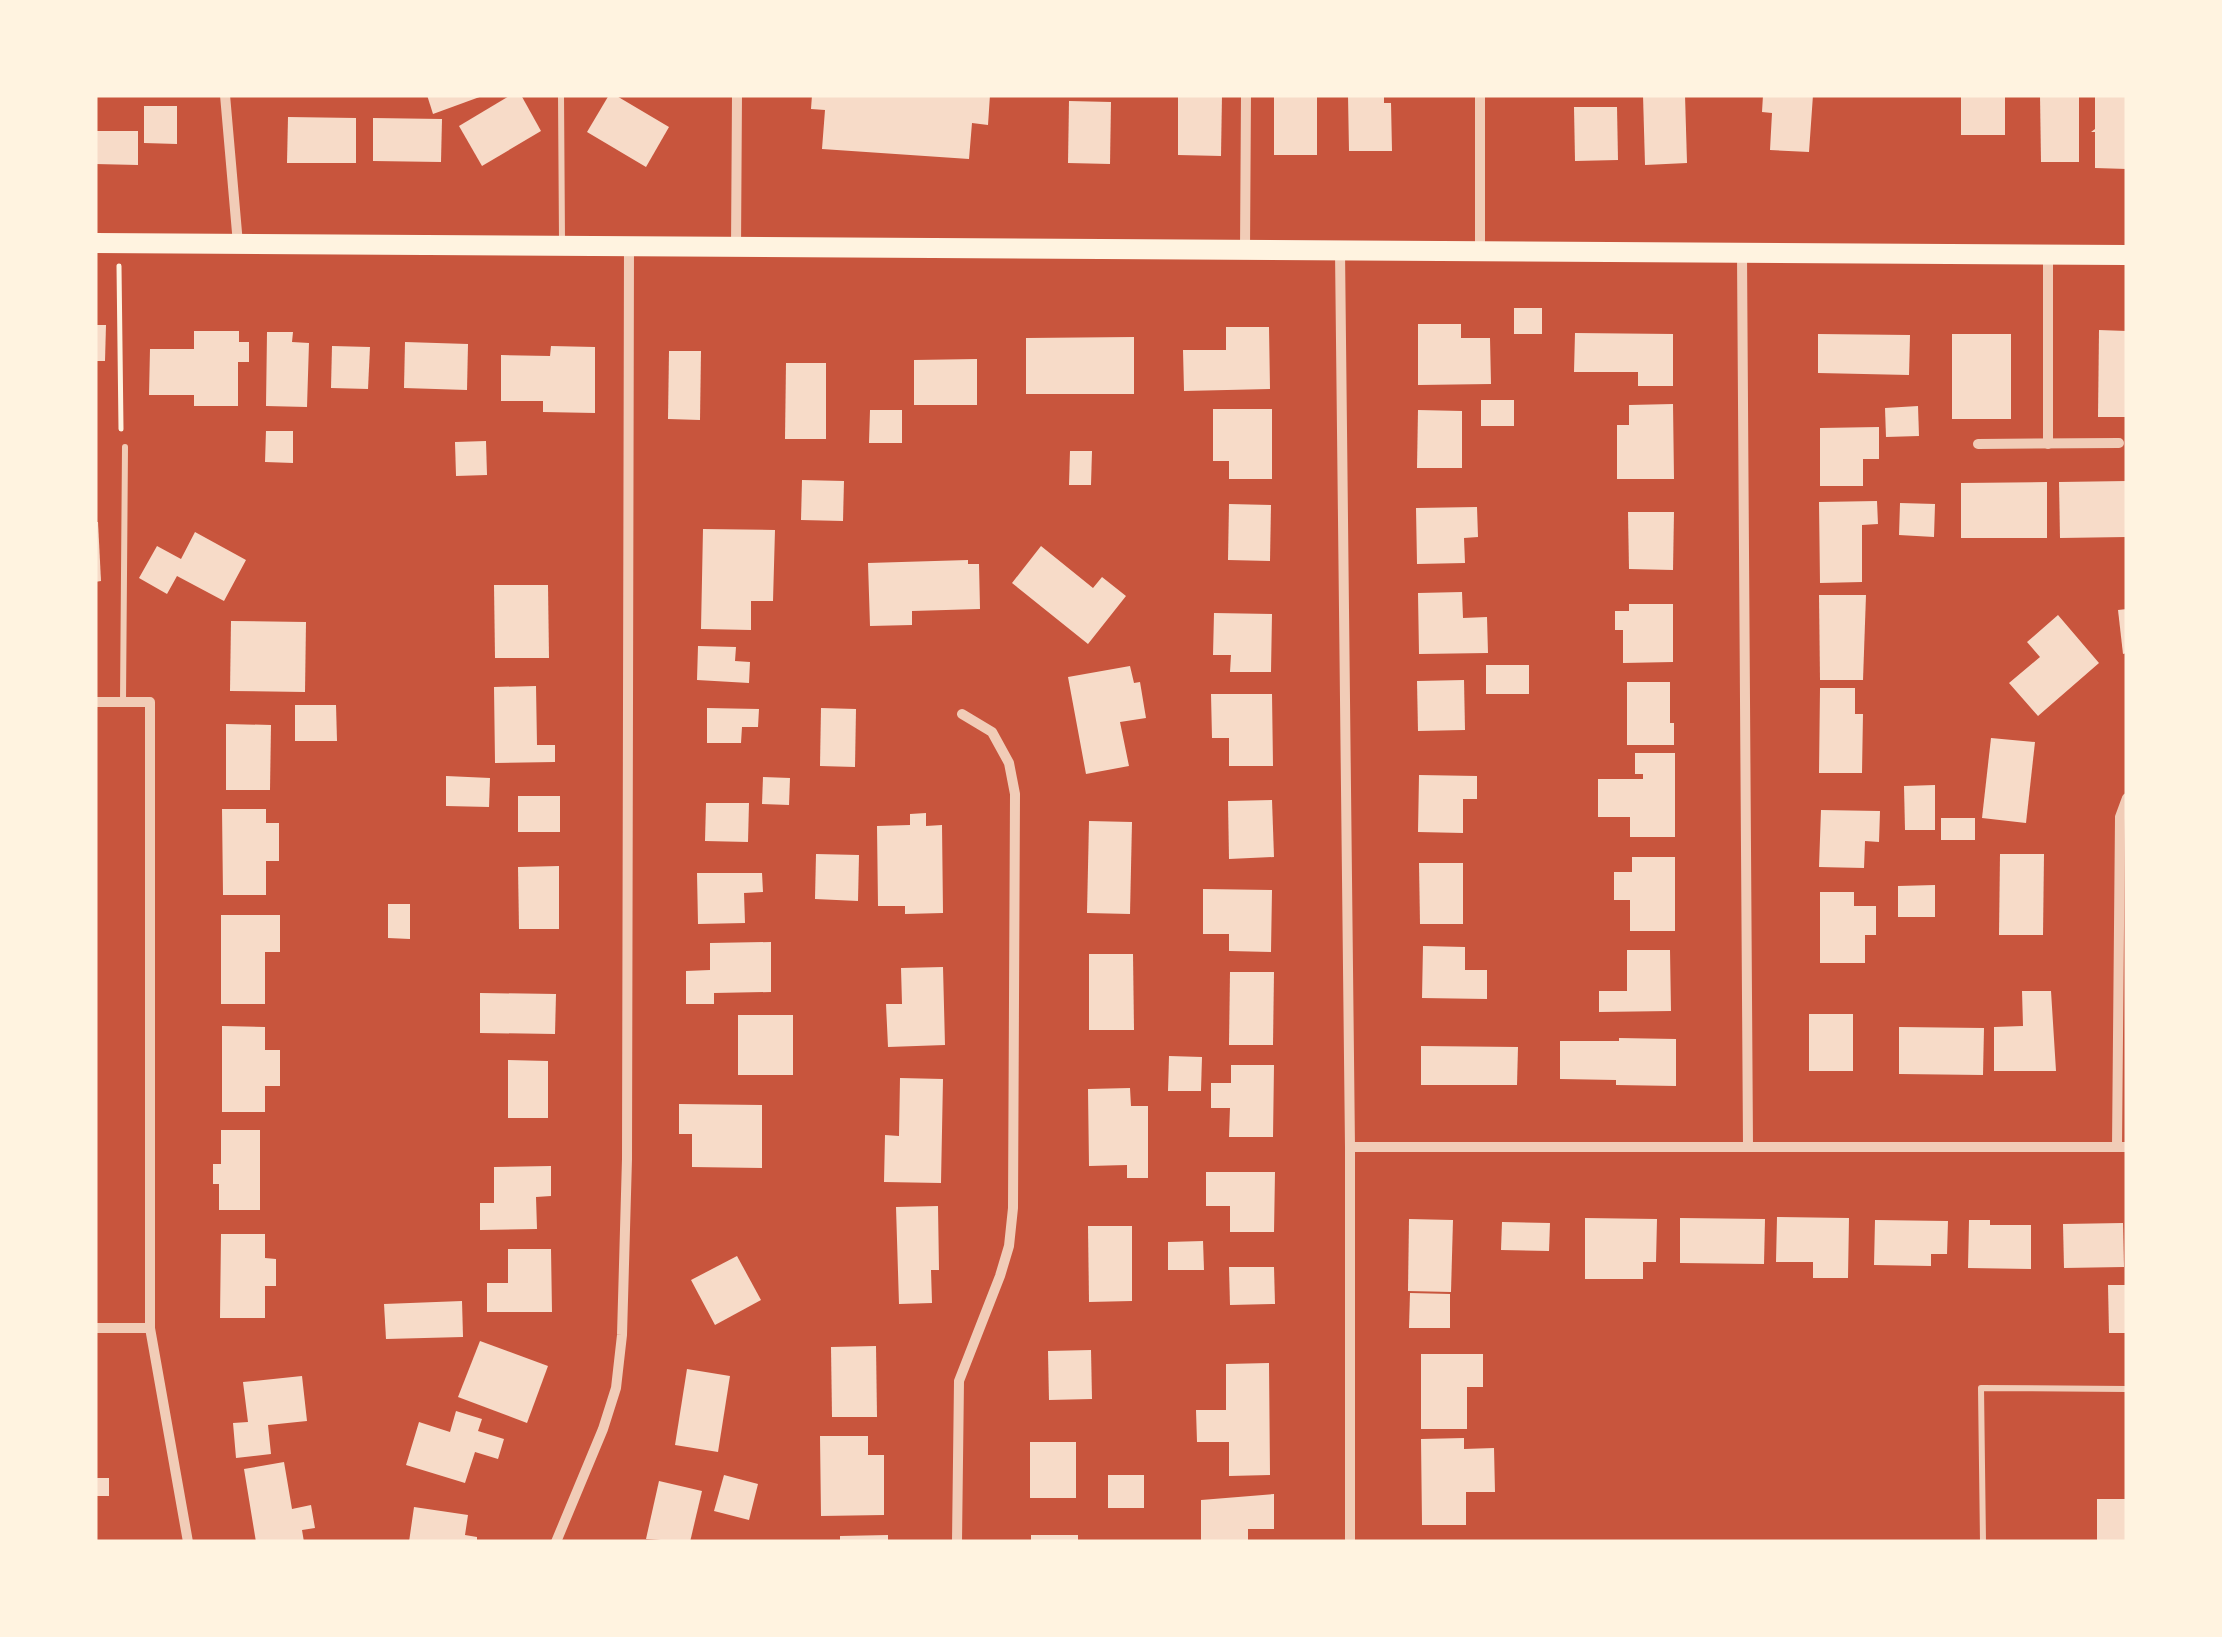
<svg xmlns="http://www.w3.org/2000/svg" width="2222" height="1637" viewBox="0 0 2222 1637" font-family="Literata,serif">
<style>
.building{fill:#f7dbc8}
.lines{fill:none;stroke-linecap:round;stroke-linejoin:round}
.path{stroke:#fff3e0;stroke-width:5}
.service{stroke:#f1ccb7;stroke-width:6}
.minor{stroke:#f1ccb7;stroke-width:10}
.secondary{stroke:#fff3e0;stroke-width:20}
</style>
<rect width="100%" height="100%" fill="#c8553d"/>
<g class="building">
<path d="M427,95h58l-52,19z"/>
<path d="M511,95h10l20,36 -59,35 -23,-40z"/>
<path d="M609,95h6l54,32 -23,40 -59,-35z"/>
<path d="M812,95h178l-2,30 -16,-2 -3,36 -147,-10 3,-39 -14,-1z"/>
<path d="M1178,95h44l-1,61 -43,-1z"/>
<rect x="1274" y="95" width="43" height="60"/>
<path d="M1348,95h36v8h7l1,48h-43z"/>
<path d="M1643,95h42l2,68 -42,2z"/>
<path d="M1763,95h50l-4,57 -39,-2 2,-37 -10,-1z"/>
<rect x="1961" y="95" width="44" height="40"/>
<path d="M2040,95h39v67h-38z"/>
<path d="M2095,95h32v74l-32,-1v-36h-4l4,-3z"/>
<path d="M1069,101l42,1 -1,62 -42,-1z"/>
<path d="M144,106h33v38l-33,-1z"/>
<path d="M1574,107h43l1,53 -43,1z"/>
<path d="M288,117l68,1v45h-69z"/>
<path d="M373,118l69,1 -1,43 -68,-1z"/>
<path d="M95,131h43v34l-43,-1z"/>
<rect x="1514" y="308" width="28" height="26"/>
<path d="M1418,324h43v14h29l1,46 -73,1z"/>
<path d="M95,325h11l-1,36h-10z"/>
<path d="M1226,327h43l1,62 -86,2 -1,-41h43z"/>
<path d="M2099,330l28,1v86h-29z"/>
<path d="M194,331h45v11h10v20h-11v44h-44v-11h-45l1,-46h44z"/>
<path d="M267,332h26l-1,10 17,1 -2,64 -41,-1z"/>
<path d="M1575,333l98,1v52h-35v-14h-64z"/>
<path d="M1818,334l92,1 -1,40 -91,-2z"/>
<rect x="1952" y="334" width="59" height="85"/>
<path d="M1134,337v57h-108v-56z"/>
<path d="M405,342l63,2 -1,46 -63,-2z"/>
<path d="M332,346l38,1 -2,42 -37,-1z"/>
<path d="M551,346l44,1v66l-52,-1v-11h-42v-46l49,1z"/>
<path d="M669,351h32l-1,69 -32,-1z"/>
<path d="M977,359v46h-63v-45z"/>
<path d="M786,363h40v76h-41z"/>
<rect x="1481" y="400" width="33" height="26"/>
<path d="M1673,404l1,75h-57v-54h12v-20z"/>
<path d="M1918,406l1,30 -33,1 -1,-29z"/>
<path d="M1213,409h59v70h-43v-18h-16z"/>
<path d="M870,410h32v33h-33z"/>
<path d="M1418,410l44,1v57h-45z"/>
<path d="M1879,427v32h-16v27h-43v-58z"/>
<path d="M266,431h27v32l-28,-1z"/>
<path d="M486,441l1,34 -31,1 -1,-34z"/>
<path d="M1070,451h22l-1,34h-22z"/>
<path d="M802,480l42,1 -1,40 -42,-1z"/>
<path d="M2127,481v56l-67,1 -1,-56z"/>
<path d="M2047,482v56h-86v-55z"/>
<path d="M1877,501l1,23 -16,1v57l-42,1 -1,-81z"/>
<path d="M1900,503l35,1 -1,33 -35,-2z"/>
<path d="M1229,504l42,1 -1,56 -42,-1z"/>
<path d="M1477,507l1,30 -14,1 1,25 -48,1 -1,-56z"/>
<path d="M1628,512h46l-1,58 -44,-1z"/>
<path d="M95,522h3l3,59 -6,1z"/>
<path d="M703,529l72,1 -2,71h-22v29l-50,-1z"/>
<path d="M195,532l51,28 -22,41 -47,-25 -10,18 -28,-16 18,-32 24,13z"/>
<path d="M1041,546l52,42 9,-11 24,19 -38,48 -76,-61z"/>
<path d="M968,560v4h11l1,45 -68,2v14l-42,1 -2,-63z"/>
<path d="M494,585h54l1,73h-54z"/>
<path d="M1462,592l1,26 24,-1 1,36 -69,1 -1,-61z"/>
<path d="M1819,595h47l-3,85h-43z"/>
<path d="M1629,604h44v58l-50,1v-33h-8v-19h14z"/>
<path d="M2127,609v44l-4,1 -5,-44z"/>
<path d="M1214,613l58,1 -1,58h-41l1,-17h-18z"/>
<path d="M2058,615l41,48 -61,53 -29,-33 31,-26 -13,-15z"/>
<path d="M231,621l75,1 -1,70 -75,-1z"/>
<path d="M698,646l38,1 -1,14 15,1 -1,21 -52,-3z"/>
<rect x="1486" y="665" width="43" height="29"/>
<path d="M1130,666l4,17 6,-1 6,36 -26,4 9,44 -43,8 -18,-97z"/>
<path d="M1464,680l1,50 -47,1 -1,-50z"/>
<path d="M1627,682h43v41h4v22h-47z"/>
<path d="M536,686l1,59h18v17l-60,1 -1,-76z"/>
<path d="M1820,688h35v26h8l-1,59h-43z"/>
<path d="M1211,694h61l1,72h-44v-28h-17z"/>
<path d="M295,705h41l1,36h-42z"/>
<path d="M707,708l52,1 -1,18h-16l-1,16h-34z"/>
<path d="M821,708l35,1 -1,58 -35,-1z"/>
<path d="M226,724l45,1 -1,65h-44z"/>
<path d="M1991,738l44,4 -9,81 -44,-5z"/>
<path d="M1635,753h40v84h-45v-20h-32v-38h45v-5h-8z"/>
<path d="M1419,775l58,1v23h-14v34l-45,-1z"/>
<path d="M446,776l44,2 -1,29 -43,-1z"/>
<path d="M763,777l27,1 -1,27 -27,-1z"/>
<path d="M1935,785v45h-30l-1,-44z"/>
<rect x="518" y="796" width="42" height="36"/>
<path d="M1272,800l2,57 -45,2 -1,-58z"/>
<path d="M706,803h43l-1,39 -43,-1z"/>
<path d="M222,809h44v14h13v38h-13v34h-43z"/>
<path d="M1821,810l59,1 -1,31 -14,-1 -1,27 -45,-1z"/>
<path d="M926,813v13l16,-1 1,88 -38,1v-8h-27l-1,-80 33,-1v-11z"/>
<rect x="1941" y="818" width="34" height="22"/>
<path d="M1089,821l43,1 -2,92 -43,-1z"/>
<path d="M816,854l43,1 -1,46 -43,-2z"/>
<path d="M2000,854h44l-1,81h-44z"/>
<path d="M1632,857h43v74h-45v-31h-16v-28h18z"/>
<path d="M1419,863h44v61h-43z"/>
<path d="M559,866v63h-40l-1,-62z"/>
<path d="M697,873h65l1,19 -19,1 1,30 -47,1z"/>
<path d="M1935,885v32h-37v-31z"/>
<path d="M1203,889l69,1 -1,62 -42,-1v-17h-26z"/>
<path d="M1820,892h34v14h22v29h-11v28h-45z"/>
<path d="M388,904h22v35l-22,-1z"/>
<path d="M221,915h59v37h-15v52h-44z"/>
<path d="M771,942v50l-57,1v11h-28v-33l24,-1v-27z"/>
<path d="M1423,946l42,1v23h22v29l-65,-1z"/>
<path d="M1627,950h43l1,61 -72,1v-21h28z"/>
<path d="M1089,954h44l1,76h-45z"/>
<path d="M943,967l2,78 -57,2 -2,-43h16l-1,-36z"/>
<path d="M1230,972h44l-1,73h-44z"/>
<path d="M2022,991h29l5,80h-62v-44l29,-1z"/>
<path d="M480,993l76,1 -1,40 -75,-1z"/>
<rect x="1809" y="1014" width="44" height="57"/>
<rect x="738" y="1015" width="55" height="60"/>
<path d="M222,1026l43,1v23h15v36h-15v26h-43z"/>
<path d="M1899,1027l85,1 -1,47 -84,-1z"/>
<path d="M1619,1038l57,1v47l-60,-1v-5l-56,-1v-38h59z"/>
<path d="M1421,1046l97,1 -1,38h-96z"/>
<path d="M1169,1056l33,1 -1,34h-33z"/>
<path d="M508,1060l40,1v57h-40z"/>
<path d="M1231,1065h43l-1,72h-44l1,-29h-19v-25h20z"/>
<path d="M900,1078l43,1 -2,104 -57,-1 1,-47 14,1z"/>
<path d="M1130,1088l1,18h17v72h-21v-13l-38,1 -1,-77z"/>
<path d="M679,1104l83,1v63l-70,-1v-33h-13z"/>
<path d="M221,1130h39v80h-41v-26h-6v-20h8z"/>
<path d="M551,1166v30l-15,1 1,32 -57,1v-27h14v-36z"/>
<path d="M1206,1172h69l-1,60h-44v-26h-24z"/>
<path d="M938,1206l1,64h-8l1,33 -33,1 -3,-97z"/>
<path d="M1777,1217l72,1 -1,60h-35v-16h-37z"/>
<path d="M1585,1218l72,1 -1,43h-13v17h-58z"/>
<path d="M1680,1218l85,1 -1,45 -84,-1z"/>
<path d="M1409,1219l44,1 -2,72 -43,-1z"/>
<path d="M1875,1220l73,1 -1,33h-16v12l-57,-1z"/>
<path d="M1969,1220h21v5h41v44l-63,-1z"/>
<path d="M1502,1222l48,1 -1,28 -48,-1z"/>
<path d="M2123,1223l1,44 -60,1 -1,-44z"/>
<path d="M1088,1226h44v75l-43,1z"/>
<path d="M221,1234h44v24l11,1v27h-11v32h-45z"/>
<path d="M1203,1241l1,29h-36v-28z"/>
<path d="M508,1249h43l1,63h-65v-29h21z"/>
<path d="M737,1256l24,44 -46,25 -24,-45z"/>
<path d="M1229,1267h45l1,37 -45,1z"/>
<path d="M2108,1285h19v48h-18z"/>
<path d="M1410,1293l40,1v34h-41z"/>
<path d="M462,1301l1,36 -77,2 -2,-35z"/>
<path d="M480,1341l68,25 -21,57 -69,-26z"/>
<path d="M876,1346l1,71h-45l-1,-70z"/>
<path d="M1091,1350l1,49 -43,1 -1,-49z"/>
<path d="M1421,1354h62v33h-16v42h-46z"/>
<path d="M1269,1363l1,112 -41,1v-34h-32l-1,-32h30v-46z"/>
<path d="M687,1369l43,7 -12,76 -43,-7z"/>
<path d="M302,1376l5,45 -39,4 3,29 -35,4 -3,-35 15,-1 -5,-40z"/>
<path d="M456,1411l26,8 -4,12 26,8 -6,20 -23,-7 -10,31 -59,-18 13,-43 31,10z"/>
<path d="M820,1436h48v19h16v60l-63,1z"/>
<path d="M1464,1438v11l30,-1 1,44h-29v33h-44l-1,-86z"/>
<rect x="1030" y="1442" width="46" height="56"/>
<path d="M284,1462l8,47 19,-4 4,23 -13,2 2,12h-48l-12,-73z"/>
<path d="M724,1475l34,9 -9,36 -35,-9z"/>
<rect x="1108" y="1475" width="36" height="33"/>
<rect x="95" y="1478" width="14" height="18"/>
<path d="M659,1481l43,10 -12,51 -44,-3z"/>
<path d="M1274,1494v35h-26v13h-47v-42z"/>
<rect x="2097" y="1499" width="30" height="43"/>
<path d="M414,1507l54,8 -3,20 12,2v5h-68z"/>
<path d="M888,1535v7h-48v-6z"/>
<rect x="1031" y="1535" width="47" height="7"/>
</g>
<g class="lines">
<path class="path" d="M119,266l2,163"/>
<g class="service">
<path d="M561,95l1,145"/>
<path d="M123,702l2,-255"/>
<path d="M1983,1542l-2,-154 146,1"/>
</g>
<g class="minor">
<path d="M225,95l13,149"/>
<path d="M1480,95v155"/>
<path d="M736,248l1,-153"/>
<path d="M1245,249l1,-154"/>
<path d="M1340,251l10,896v395"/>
<path d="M1742,255l6,890"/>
<path d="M2048,255v189"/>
<path d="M1978,444l141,-1"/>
<path d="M95,702h55v626l38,214"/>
<path d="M1350,1147h777"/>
<path d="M2117,1147l3,-330 7,-19"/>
<path d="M95,1328h55"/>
<path d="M556,1542l47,-113 13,-41 6,-53 5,-176 2,-913"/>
<path d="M957,1542l2,-161 41,-105 9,-30 4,-38 2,-414 -6,-31 -17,-31 -30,-18"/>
</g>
<path class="secondary" d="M95,243l2032,12"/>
</g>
<rect width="2222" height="1637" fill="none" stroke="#fff3e0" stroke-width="195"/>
</svg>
